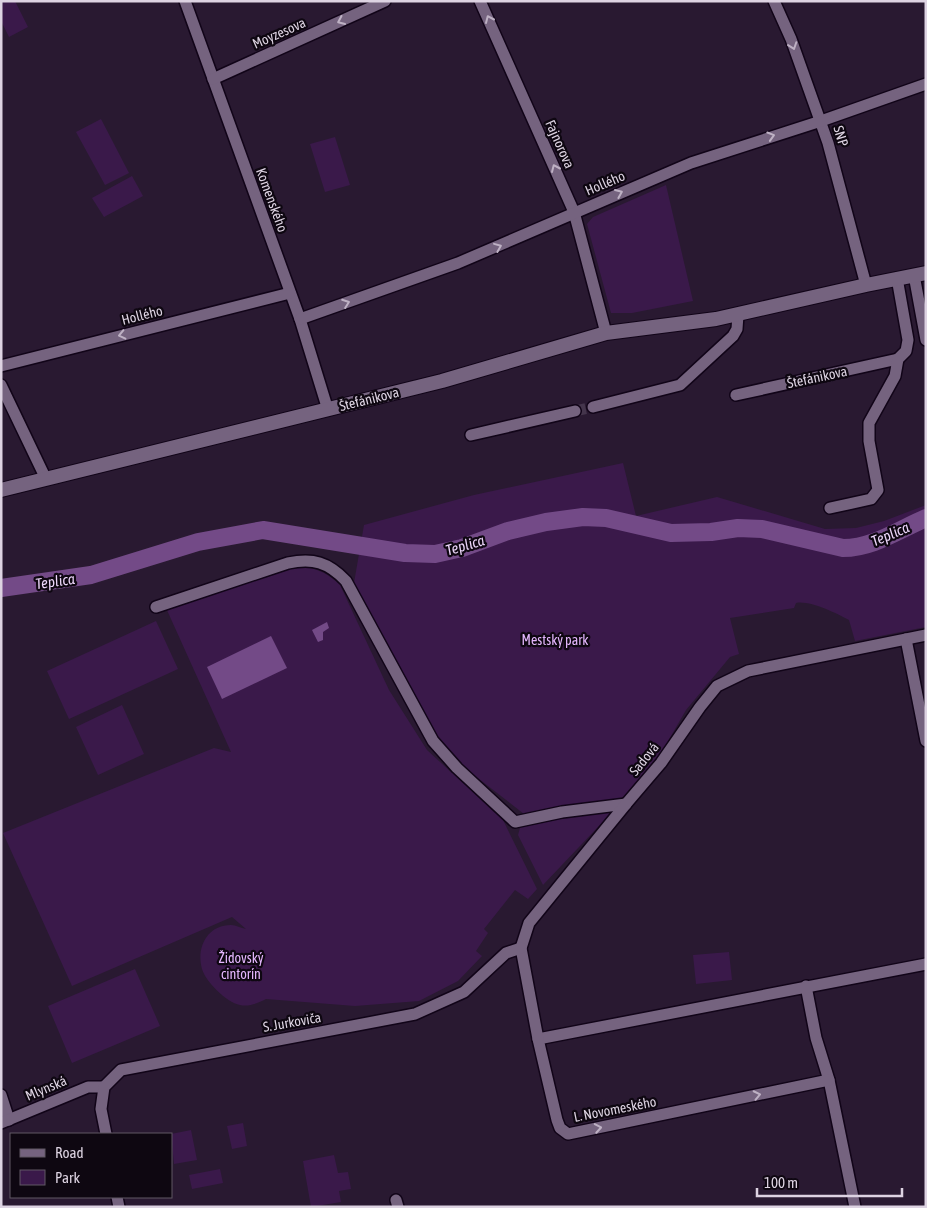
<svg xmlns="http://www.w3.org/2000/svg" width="927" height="1208" viewBox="0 0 927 1208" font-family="'Asap Condensed',sans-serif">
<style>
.green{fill:#3a194a}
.water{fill:#734a87}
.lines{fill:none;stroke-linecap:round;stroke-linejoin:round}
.river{stroke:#734a87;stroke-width:18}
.minor-tunnel{stroke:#44354c;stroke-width:11;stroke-dasharray:11 5.5;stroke-linecap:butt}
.minor-casing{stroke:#110418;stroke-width:14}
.tertiary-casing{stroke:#110418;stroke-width:16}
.minor{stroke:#75637f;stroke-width:11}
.tertiary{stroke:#75637f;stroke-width:14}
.oneway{stroke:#beb1c4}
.labels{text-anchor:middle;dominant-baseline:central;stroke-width:4.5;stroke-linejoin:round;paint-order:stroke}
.street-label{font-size:14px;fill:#ddd3e2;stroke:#0e0711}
.park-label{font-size:14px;fill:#e4b6fd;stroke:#0e0711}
.water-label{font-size:15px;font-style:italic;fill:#ecd6f9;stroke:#0e0711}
</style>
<rect width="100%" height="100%" fill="#291931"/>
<g class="green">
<path d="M1,1h14l13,26 -19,10 -8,-16z"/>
<path d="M101,119l28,54 -24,12 -29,-53z"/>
<path d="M335,137l15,48 -25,7 -15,-48z"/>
<path d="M132,176l11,20 -39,21 -12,-19z"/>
<path d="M666,185l27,116 -61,12h-21l-24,-89 6,-7z"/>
<path d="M623,463l13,53 81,-19 108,32 31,-1 28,-7 42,-16v122l-71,14 -6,-21c-13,-7 -40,-20 -53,-17l-2,5 -64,10 9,36 -9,3 -44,53 -22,38 -49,61 -72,76 -25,-50 6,-21 -63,-49 -25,-31 -82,-151 10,-58 110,-30z"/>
<path d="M305,567c14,2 25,8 35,18l49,105 38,60 76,70 34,69 -9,10 -13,-9 -31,39 4,4 -12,18 6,5 -24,25 -39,20 -64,5 -89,-7c-8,4 -17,8 -26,6 -14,-3 -34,-23 -38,-36 -6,-21 5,-44 29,-44 5,0 10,3 15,4l-14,-12 -160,69 -69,-153 211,-85 17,4 -65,-144 128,-40z"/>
<path d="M156,621l22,48 -109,50 -22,-48z"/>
<path d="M122,705l22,49 -46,21 -22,-48z"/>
<path d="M729,952l3,28 -36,4 -3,-29z"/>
<path d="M135,969l25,57 -88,37 -24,-57z"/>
<path d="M243,1123l4,23 -15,3 -5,-23z"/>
<path d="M191,1130l6,30 -23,4 -3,-30z"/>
<path d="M334,1155l4,18 10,-1 3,17 -12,2 2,11 -30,5 -8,-46z"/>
<path d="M220,1169l3,14 -31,6 -3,-14z"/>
</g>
<g class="water">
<path d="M327,622l2,6 -6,4v8l-5,2 -6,-12z"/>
<path d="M271,636l16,32 -65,31 -15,-32z"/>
</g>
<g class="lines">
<path class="river" d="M1,588l90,-13 107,-33 65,-12 142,23 30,1 27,-6 46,-17 38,-9 37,-5 23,1 65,15 40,-1 27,-4 24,1 81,19c30,0 55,-18 83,-30"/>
<path class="minor-tunnel" d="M575,411l18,-4"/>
<defs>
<g id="minor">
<path d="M185,1l115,318 28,91"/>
<path d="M480,1l94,211 32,121"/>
<path d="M774,1l17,38 37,104 38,142"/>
<path d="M213,79l172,-78"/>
<path d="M914,275l12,65"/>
<path d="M300,319l158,-56 233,-100 130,-42 105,-37"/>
<path d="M1,366l289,-73"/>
<path d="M1,385l45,94"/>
<path d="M736,395l162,-36"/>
<path d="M593,407l87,-22 53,-49 4,-7 1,-14"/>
<path d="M471,435l104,-24"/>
<path d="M830,508l41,-9 7,-9 -9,-49v-18l26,-47 3,-17 8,-8 2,-11 -11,-62"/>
<path d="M156,607l132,-44c25,-5 40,-1 58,18l87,160 24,27 58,54 47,-10 64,-8"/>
<path d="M906,639l20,102"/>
<path d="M806,986l10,52 13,42 26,127"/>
<path d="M538,1039l388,-75"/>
<path d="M829,1080l-261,54 -8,-6 -3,-8 -19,-81 -17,-91 8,-25 97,-119 35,-41 39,-56 17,-21 31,-15 178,-36"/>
<path d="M1,1095l8,25"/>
<path d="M1,1123l87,-36h16"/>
<path d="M106,1134l-5,-25 3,-22 17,-17 294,-56 49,-22 42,-39 15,-5"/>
<path d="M117,1197l2,10"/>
<path d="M396,1200l2,7"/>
</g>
<path id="tertiary" d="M1,490l441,-109 164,-48 110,-14 150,-34 60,-12"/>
</defs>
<use href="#minor" class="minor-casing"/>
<use href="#tertiary" class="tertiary-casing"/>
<use href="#minor" class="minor"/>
<use href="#tertiary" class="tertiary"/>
</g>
<defs><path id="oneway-chevron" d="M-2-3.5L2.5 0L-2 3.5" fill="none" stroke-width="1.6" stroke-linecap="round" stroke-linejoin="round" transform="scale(1.25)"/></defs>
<g class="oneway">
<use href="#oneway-chevron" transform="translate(489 19) rotate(-114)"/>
<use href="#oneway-chevron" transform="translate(341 21) rotate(156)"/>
<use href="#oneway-chevron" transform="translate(793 46) rotate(71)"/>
<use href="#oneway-chevron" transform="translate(771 136) rotate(-17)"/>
<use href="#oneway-chevron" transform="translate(555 168) rotate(-114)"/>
<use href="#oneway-chevron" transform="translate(619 193) rotate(-23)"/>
<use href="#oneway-chevron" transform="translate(498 247) rotate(-22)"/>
<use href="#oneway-chevron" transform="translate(346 303) rotate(-20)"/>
<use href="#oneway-chevron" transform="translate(122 335) rotate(167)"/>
<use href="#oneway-chevron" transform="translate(757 1095) rotate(-12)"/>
<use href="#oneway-chevron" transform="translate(598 1128) rotate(-10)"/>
</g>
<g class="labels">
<g class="street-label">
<text transform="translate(279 33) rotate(-24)">Moyzesova</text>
<text transform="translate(841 136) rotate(73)">SNP</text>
<text transform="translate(560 144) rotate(66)">Fajnorova</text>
<text transform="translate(605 183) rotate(-23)">Hollého</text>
<text transform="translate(272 200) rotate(70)">Komenského</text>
<text transform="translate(142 315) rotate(-14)">Hollého</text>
<text transform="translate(817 377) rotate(-12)">Štefánikova</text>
<text transform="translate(369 399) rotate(-14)">Štefánikova</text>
<text transform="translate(644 759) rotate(-51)">Sadová</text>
<text transform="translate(292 1022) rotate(-10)">S. Jurkoviča</text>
<text transform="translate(46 1088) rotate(-23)">Mlynská</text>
<text transform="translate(615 1109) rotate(-11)">L. Novomeského</text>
</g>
<g class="park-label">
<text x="555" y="640">Mestský park</text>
<text x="241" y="958">Židovský<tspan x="241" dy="16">cintorín</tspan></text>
</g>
<g class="water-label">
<text transform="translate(890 534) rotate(-23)">Teplica</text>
<text transform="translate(465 545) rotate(-16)">Teplica</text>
<text transform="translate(55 581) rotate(-8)">Teplica</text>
</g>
</g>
<rect width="927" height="1208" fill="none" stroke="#ddd3e2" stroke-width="5"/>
<rect x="10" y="1133" width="162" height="65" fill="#0e0711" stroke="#615965"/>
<rect x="20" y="1149" width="25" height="8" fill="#75637f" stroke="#615965"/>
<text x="55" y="1158" font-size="15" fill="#ddd3e2">Road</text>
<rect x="20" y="1170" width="25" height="15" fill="#3a194a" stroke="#615965"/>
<text x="55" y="1183" font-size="15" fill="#ddd3e2">Park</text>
<path d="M757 1188v8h145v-8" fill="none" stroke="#ddd3e2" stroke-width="2.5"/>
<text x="764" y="1188" font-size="15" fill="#ddd3e2" stroke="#0e0711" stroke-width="4" paint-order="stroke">100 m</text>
</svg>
